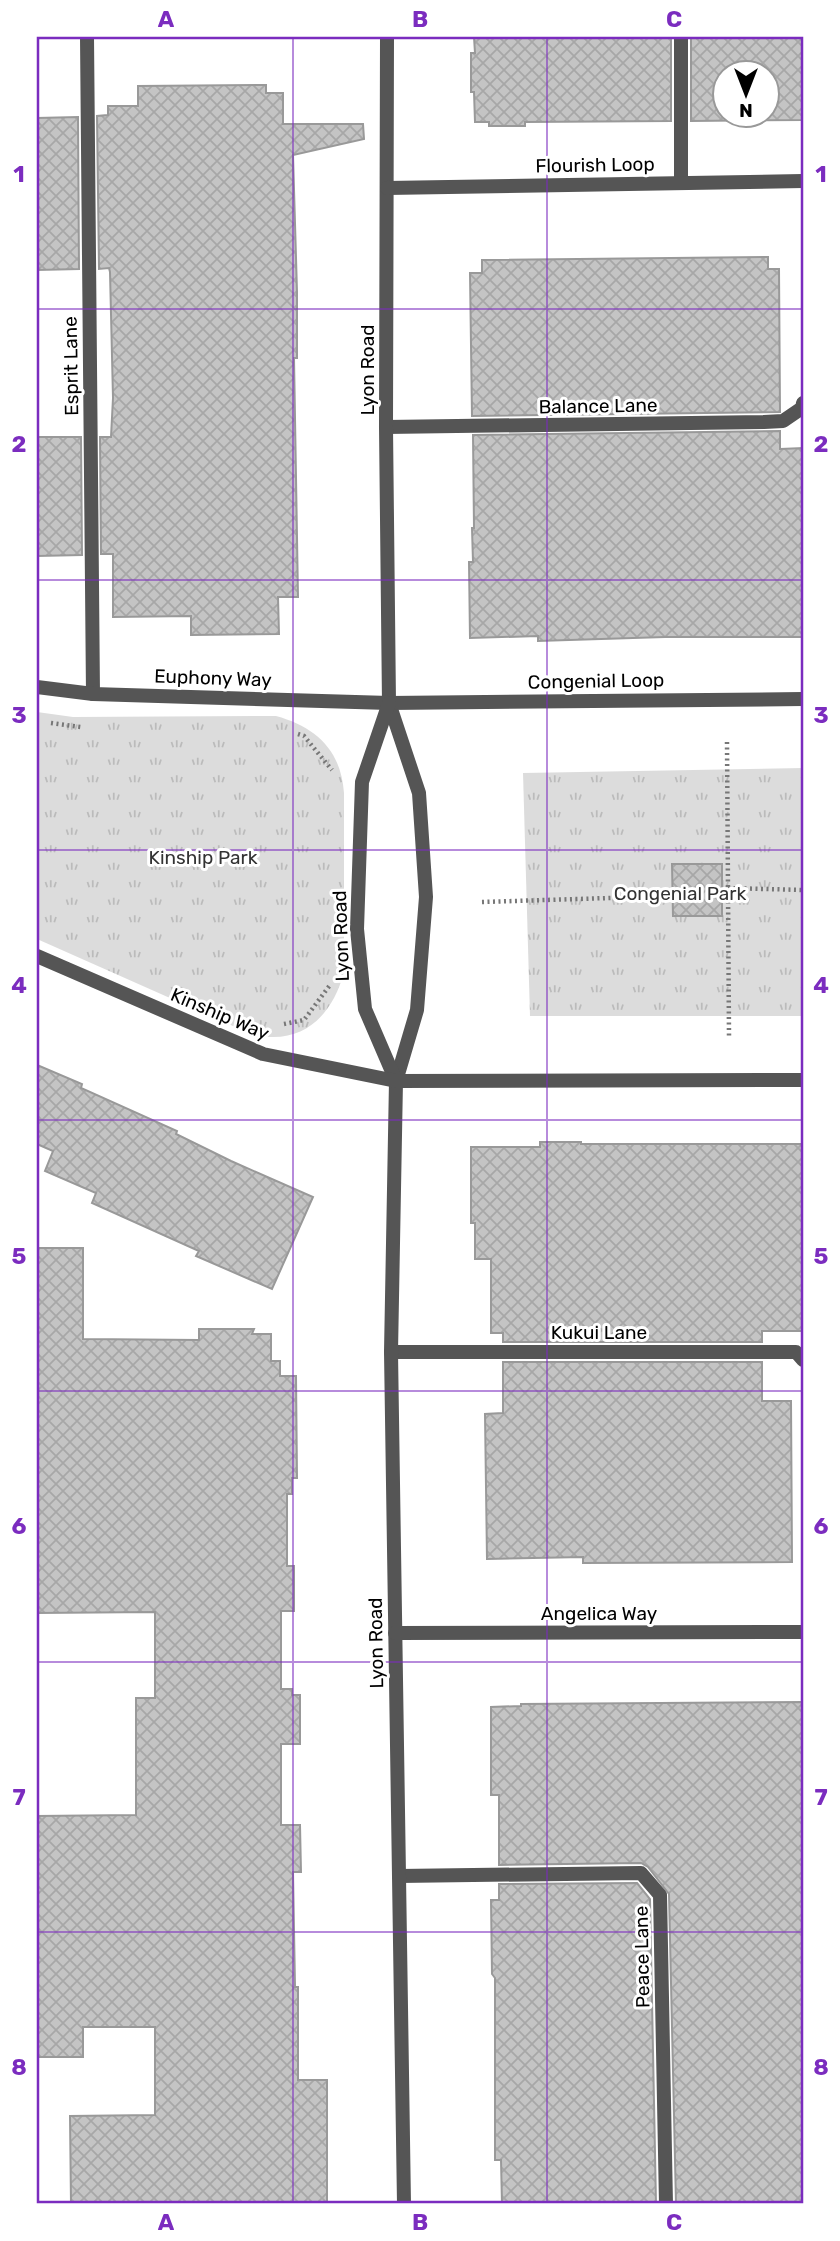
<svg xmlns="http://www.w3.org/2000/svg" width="840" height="2241" viewBox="0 0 840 2241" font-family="Rubik,sans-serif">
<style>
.park{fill:url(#park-tufts)}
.building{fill:url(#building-cross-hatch);stroke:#999;stroke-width:2;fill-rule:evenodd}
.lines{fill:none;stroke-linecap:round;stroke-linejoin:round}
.path{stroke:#777;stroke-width:4.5;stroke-dasharray:2 3.5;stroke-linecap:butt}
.lane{stroke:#555;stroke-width:14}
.street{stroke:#555;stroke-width:14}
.grid{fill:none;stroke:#7b2cbf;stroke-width:2;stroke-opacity:0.55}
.labels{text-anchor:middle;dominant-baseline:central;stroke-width:6;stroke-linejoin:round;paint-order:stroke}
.street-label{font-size:19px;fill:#000;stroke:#fff}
.park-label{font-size:19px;fill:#333;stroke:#fff}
.neatline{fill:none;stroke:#7b2cbf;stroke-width:2.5}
.grid-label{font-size:23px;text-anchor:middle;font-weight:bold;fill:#7b2cbf}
</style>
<defs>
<pattern id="park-tufts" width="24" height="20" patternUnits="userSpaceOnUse" patternTransform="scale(1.75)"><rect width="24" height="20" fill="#dcdcdc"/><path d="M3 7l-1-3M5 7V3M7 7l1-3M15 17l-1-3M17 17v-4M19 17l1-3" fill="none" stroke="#bbb"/></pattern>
<pattern id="building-cross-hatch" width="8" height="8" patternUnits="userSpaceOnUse" patternTransform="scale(1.75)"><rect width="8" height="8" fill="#c4c4c4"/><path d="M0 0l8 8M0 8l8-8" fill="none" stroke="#a7a7a7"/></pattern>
</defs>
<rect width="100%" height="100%" fill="#fff"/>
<g class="park">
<path d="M37,712l36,5 203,-1c40,11 65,34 68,77v179c-12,45 -43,75 -93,62l-214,-95z"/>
<path d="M803,768v248h-273l-7,-243z"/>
</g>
<g class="building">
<path d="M474,37h197v84l-146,1v4h-36v-4h-14l-1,-30h-3v-39h4z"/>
<path d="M691,37h112v83l-112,1zM724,74h42v42h-42z"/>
<path d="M266,85v8h17v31h80l1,15 -71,16 4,137v66h-3l4,239h-20l1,37 -88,1v-19l-78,1v-63h-12l-1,-117h11l2,-39 -3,-126 -1,-4 -10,1 -2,-153 11,-1v-9h30v-20z"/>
<path d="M78,117l1,152 -42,1v-152z"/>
<path d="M768,257v12h11l1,143 -308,4 -2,-143h12v-13z"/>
<path d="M780,431v18l23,-1v189h-138l-127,4v-5l-68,2 -1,-76h4l-1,-34h2l-1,-93z"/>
<path d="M37,437h44l1,118 -45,1z"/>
<path d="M672,864h50v52h-49z"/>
<path d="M37,1065l45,19 -1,4 96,43 -1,3 55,27 82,36 -41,92 -76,-33 3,-5 -107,-48 4,-10 -51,-22 8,-20 -16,-7z"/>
<path d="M540,1142h41v2h222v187h-41v11h-259v-9h-12v-74h-16v-36h-4v-76h69z"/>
<path d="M37,1248h46v91l116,1v-11h55l-2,5h19v27h9v15h16l1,102h-5v16h-5v72h7v45h-13v78h11v6h8v49h-19v81h19l1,47h-8l2,115h3v93h29v124h-256l-1,-88 85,-1v-88h-72v30h-46v-241l99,-1v-117h19v-86l-118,1z"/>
<path d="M503,1362h259v39h29l1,161 -209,1v-6l-96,2 -2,-145 18,-1z"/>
<path d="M803,1702v502h-127l-7,-310 -21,-27 -7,-4 -142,2v-70h-8v-88l30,-1v-2z"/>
<path d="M637,1883l13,16 6,305h-154l-1,-44h-6v-182l-3,-4 -1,-74h8v-16z"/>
</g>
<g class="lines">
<g class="path">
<path d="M51,723l30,4"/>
<path d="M298,734l6,2 28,34"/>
<path d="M727,742l2,294"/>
<path d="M728,888l75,2"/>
<path d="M482,902l191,-6"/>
<path d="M284,1024l20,-4 26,-35"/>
</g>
<g class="lane">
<path d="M87,37l6,657"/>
<path d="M681,37v146"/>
<path d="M386,427l378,-5 19,-1 19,-13 1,-5"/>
<path d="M391,1352h405l7,8"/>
<path d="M399,1876l242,-3 19,22 6,309"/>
</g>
<g class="street">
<path d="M387,37l-1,390 3,276 30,90 7,104 -9,113 -21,71 -5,271 13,852"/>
<path d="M387,188l416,-7"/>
<path d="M37,687l56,7 296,9 414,-4"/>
<path d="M389,703l-27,79 -5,147 8,80 31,72"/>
<path d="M37,956l226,98 133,27 407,-1"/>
<path d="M395,1633l408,-1"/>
</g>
</g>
<path class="grid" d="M293,37v2167M547,37v2167M37,309h766M37,580h766M37,850h766M37,1120h766M37,1391h766M37,1662h766M37,1932h766"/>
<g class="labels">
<g class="street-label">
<text transform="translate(595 165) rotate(-1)">Flourish Loop</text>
<text transform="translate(71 366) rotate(-91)">Esprit Lane</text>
<text transform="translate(367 370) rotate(-90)">Lyon Road</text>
<text transform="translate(598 406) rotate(-1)">Balance Lane</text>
<text transform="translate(213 678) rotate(2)">Euphony Way</text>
<text transform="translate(596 681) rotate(-1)">Congenial Loop</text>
<text transform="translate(341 936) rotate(-92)">Lyon Road</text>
<text transform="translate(220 1014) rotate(23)">Kinship Way</text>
<text x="599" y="1332">Kukui Lane</text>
<text x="599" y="1613">Angelica Way</text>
<text transform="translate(376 1643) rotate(-91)">Lyon Road</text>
<text transform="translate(642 1957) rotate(-91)">Peace Lane</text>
</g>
<g class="park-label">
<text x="203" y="857">Kinship Park</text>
<text x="680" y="893">Congenial Park</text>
</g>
</g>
<rect width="840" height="2241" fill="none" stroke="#ffffff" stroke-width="77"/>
<g transform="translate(746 94) rotate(180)"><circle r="33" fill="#ffffff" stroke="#999999" stroke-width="2"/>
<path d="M0-5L12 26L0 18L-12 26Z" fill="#000000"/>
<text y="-10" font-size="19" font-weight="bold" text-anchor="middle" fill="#000000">N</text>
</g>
<rect x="38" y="38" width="764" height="2164" class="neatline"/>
<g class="grid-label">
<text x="166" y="27">A</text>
<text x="420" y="27">B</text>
<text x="674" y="27">C</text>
<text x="19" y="182">1</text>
<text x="821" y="182">1</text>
<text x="19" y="452">2</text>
<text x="821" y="452">2</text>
<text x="19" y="723">3</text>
<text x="821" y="723">3</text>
<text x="19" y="993">4</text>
<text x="821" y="993">4</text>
<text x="19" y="1264">5</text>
<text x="821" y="1264">5</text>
<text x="19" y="1534">6</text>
<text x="821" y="1534">6</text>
<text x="19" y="1805">7</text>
<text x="821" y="1805">7</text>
<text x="19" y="2075">8</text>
<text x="821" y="2075">8</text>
<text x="166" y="2230">A</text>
<text x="420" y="2230">B</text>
<text x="674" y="2230">C</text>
</g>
</svg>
